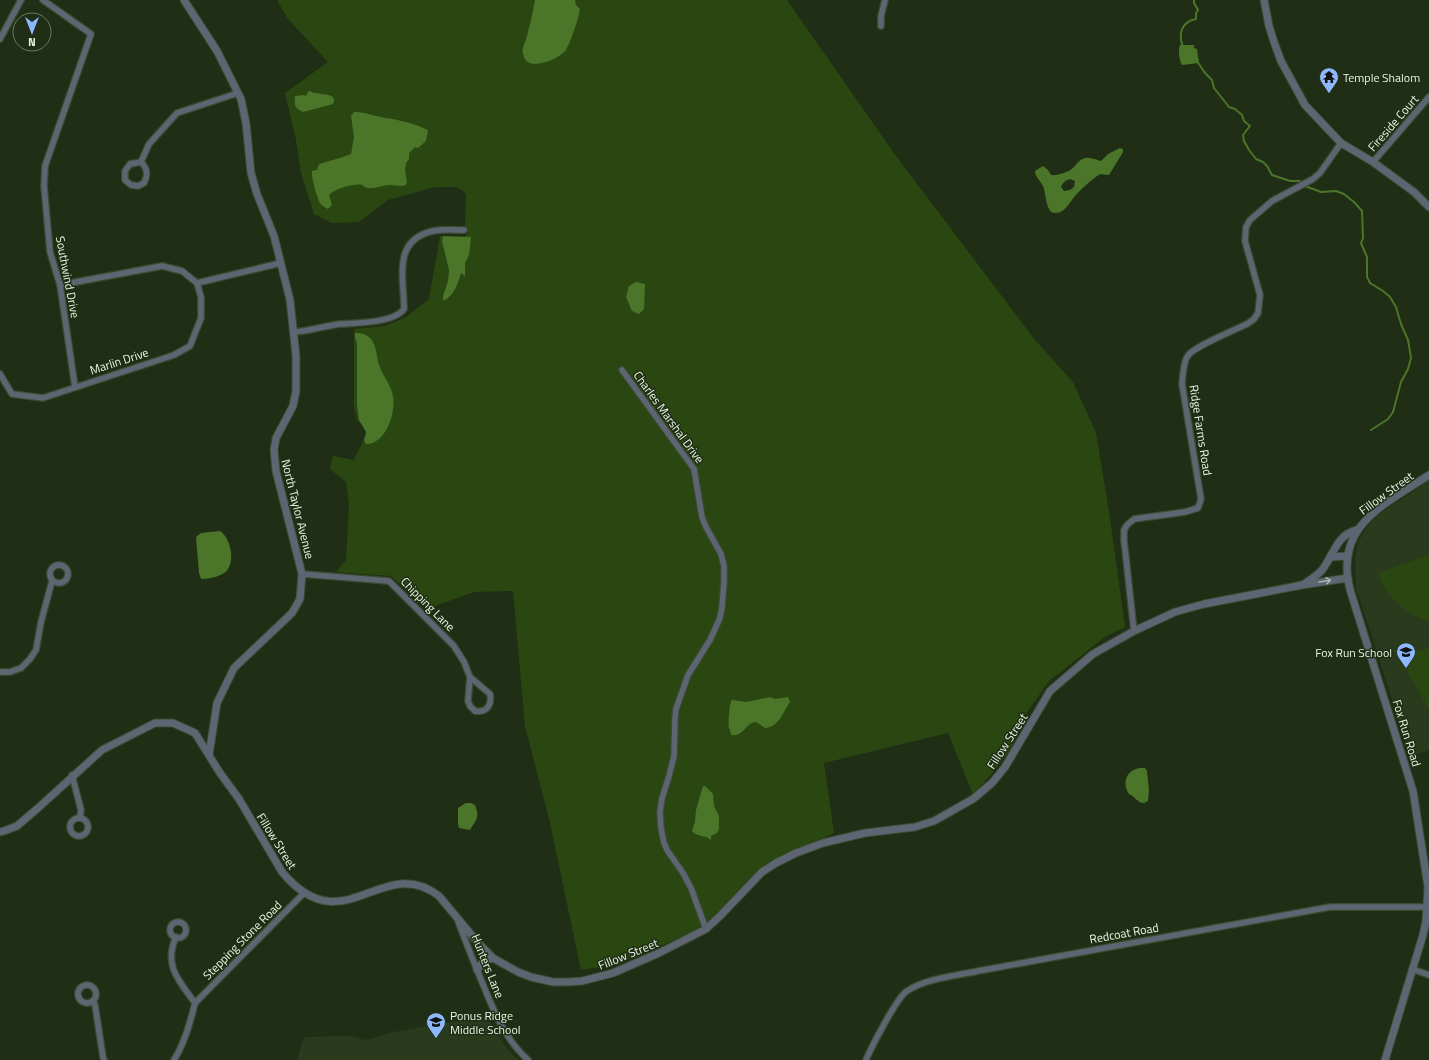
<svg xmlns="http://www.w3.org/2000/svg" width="1429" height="1060" viewBox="0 0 1429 1060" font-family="'Titillium Web',sans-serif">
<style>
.built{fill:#293b1c}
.green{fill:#2a4711}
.water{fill:#4b7629;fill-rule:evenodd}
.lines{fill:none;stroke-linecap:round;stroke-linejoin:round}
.stream{stroke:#4b7629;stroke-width:2}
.minor-casing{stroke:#3b4a31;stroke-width:8}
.tertiary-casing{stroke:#3b4a31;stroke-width:9}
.minor{stroke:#5e6572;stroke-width:5.5}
.tertiary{stroke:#5e6572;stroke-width:7}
.oneway{stroke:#abb4b1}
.labels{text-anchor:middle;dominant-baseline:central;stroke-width:3;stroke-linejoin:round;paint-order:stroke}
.poi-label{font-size:12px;fill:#eaf4e4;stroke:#1f2e14;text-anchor:start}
.street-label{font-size:12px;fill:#eaf4e4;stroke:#1f2e14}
</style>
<rect width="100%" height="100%" fill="#1f2e14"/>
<g class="built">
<path d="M1429,481v269l-18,7 -55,-169 -1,-29 3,-17 9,-15 11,-12z"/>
<path d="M486,1016l21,33 12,11h-222l7,-23 45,-1 17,4 27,-8z"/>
</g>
<g class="green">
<path d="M277,0h510l109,156 139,184 38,42 23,51 14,85 15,109 -20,10 -56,44 -23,33 -15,34 -12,17 -26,30 -25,-62 -124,30 10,70 -69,31 -52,53 -15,11 -21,11 -63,26 -33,5 -31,-147 -25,-97 -12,-135 -39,1 -47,17 -36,-33 -55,-4 10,-12 3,-56 -3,-22 -16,-13 3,-13 21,4 14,-30 -11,-10 -3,-13v-78l31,-3 21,-9 23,-18 11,-63 23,2 5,-5 -3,-7 1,-32 -4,-4 -6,-3h-21l-47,13 -29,22 -28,1 -17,-9 -13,-41 -5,-33 -11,-47 43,-31 -41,-44z"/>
<path d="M1429,555v67c-24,-9 -42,-24 -51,-49z"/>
<path d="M1425,649h4v61l-28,-50 12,-8z"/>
</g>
<g class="water">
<path d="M535,0h40l1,5 4,4c-1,9 -10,34 -14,41 -7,9 -37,22 -42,7 -1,-3 -2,-7 -1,-9 1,-4 3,-8 4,-12 3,-12 6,-24 8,-36z"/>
<path d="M1180,45h14v3l3,1 2,14 -17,2c-3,-6 -4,-14 -2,-20z"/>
<path d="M310,91c5,5 30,0 23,13l-30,8c-8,-4 -9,-6 -8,-16l8,-1 3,1 2,-4z"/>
<path d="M354,112c8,0 14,2 22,4 20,4 33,5 52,14l-2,11 -8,7 -3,-1 -6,6v6l-3,4 -1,7 2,12 -1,3c-6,2 -10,0 -16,0 -7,0 -15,4 -22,3 -1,0 -5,-2 -6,-3 -8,-2 -27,4 -33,10l3,10 -4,4c-3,-2 -6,-3 -8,-6 -3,-6 -9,-26 -8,-32l5,-1 2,-6 24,-7 8,-3 3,-17 -3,-21z"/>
<path d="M1120,148l3,1v3l-14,23 -9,-1c-9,6 -18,14 -25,22 -6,7 -12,21 -24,16 -6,-8 -5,-18 -8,-26 -3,-6 -8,-9 -8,-15l8,-5 5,4 3,5c6,1 18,-3 22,-7 4,-4 6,-8 12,-10 6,-1 11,2 16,3l7,-7zM1070,179l5,2 -1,6 -4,3 -6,1 -3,-4c2,-5 5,-7 9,-8z"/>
<path d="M443,236l28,1 -2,18 -4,8v13l-4,-3c-3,10 -6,21 -16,27h-2v-4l5,-15 1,-11 -7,-29z"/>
<path d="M636,282l9,2 -1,25 -5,5 -7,-3 -6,-14 3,-11z"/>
<path d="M355,333c22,0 20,17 24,32 4,11 12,20 14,31 3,17 -7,48 -27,48l-2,-4 2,-8 -7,-12 -2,-16v-60l-2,-7z"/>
<path d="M220,531c10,6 15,28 8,38 -4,7 -19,10 -27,10l-2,-6 -3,-36 5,-4z"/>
<path d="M770,697l5,2 13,-2 2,5c-7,10 -11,25 -25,26l-9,-6c-11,1 -12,15 -25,13 0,-3 -1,-5 -2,-7 -1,-4 0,-25 3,-28l14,2z"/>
<path d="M1140,768h5l2,3 2,19 -1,11 -4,2c-7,0 -9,-7 -15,-9 -7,-11 -3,-24 11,-26z"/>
<path d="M703,786h2l8,8 1,12 5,10v13l-2,4 -6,3v4c-5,-5 -14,-3 -19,-9l3,-9 1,-12z"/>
<path d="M466,803h5l4,2c5,13 1,15 -5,25l-11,-2 -1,-4v-16z"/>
</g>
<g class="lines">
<g class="stream">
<path d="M1183,47c-5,-13 -2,-25 13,-28v-6l2,-3 -4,-7v-3"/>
<path d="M1197,61l8,12 7,7 2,8 15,19 6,2 7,6 2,6 6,5 -7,9 1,6 5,9 7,9 7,3 4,4 5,9 18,6h10"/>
<path d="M1305,186l16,6 15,-1 8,3 10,8 8,9 1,27 -2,5 6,14v20l3,6 13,8 7,6 6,10 5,17 7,16 3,18 -3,11 -7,13 -8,30 -5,7 -17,11"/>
</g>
<defs>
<g id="minor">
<path d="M43,0l48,34 -46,132 -1,20 6,66 10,33 15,102"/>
<path d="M881,26v-10l4,-16"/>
<path d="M0,39l21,-39"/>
<path d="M141,162l-11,2 -5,7v9l6,5 7,1 6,-3c4,-8 4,-14 -3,-21l8,-18 28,-31 61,-20"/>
<path d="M1373,162l56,-65"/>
<path d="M197,283l84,-20"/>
<path d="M60,285l102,-19 20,5 15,12"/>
<path d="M294,332c15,-1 30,-6 46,-8 16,-1 54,-1 64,-15 0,-31 -12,-69 29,-78 10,-2 21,-1 31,-1"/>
<path d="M622,370l72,99 8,48 4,10 15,27 3,12v16l-2,25 -2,11 -10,22 -22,35 -12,34 -1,9 -1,38 -5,20 -7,22 -2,14 1,16 3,15 3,7 16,23 8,15 15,41"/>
<path d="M0,374l12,20 31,4 131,-43 16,-9 11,-28v-21l-4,-14"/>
<circle cx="59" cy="574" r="9"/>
<path d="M302,574l87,7 65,65 10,16 6,15 -2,24 2,5 5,5c12,2 17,-6 15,-17l-20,-17"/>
<path d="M1134,631l-10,-91v-10l3,-5 7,-6 51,-7 13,-4 3,-9 -19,-115c1,-8 1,-20 5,-27 5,-10 48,-27 60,-33l7,-5 4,-6 2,-18 -15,-54 1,-14 4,-7 22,-19 41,-22 7,-6 21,-30"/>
<path d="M0,672h10l11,-4 9,-9 6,-9 5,-28 11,-41"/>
<path d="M72,775l9,35 -1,8"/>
<circle cx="79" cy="827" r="9"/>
<path d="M458,921c8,22 17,44 26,66 11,27 22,53 44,73"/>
<circle cx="178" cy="930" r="8"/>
<path d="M176,937c-13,28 3,44 19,66"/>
<path d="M1412,969l17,6"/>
<circle cx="87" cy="994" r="9"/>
<path d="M93,1001l2,4 8,52 1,3"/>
<path d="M195,1003l109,-110"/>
<path d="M174,1060c11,-18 16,-37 21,-57"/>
<path d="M866,1060c5,-12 31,-63 41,-69 20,-13 48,-15 71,-20l352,-64h99"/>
</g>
<g id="tertiary">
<path d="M184,0l33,51 24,48 5,24 5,50 6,21 17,42 16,64 6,56v35l-3,15 -17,32 -2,12 2,21 26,103 -2,25 -8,14 -58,55 -17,35 -8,52"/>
<path d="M1264,0l5,26 5,16 7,19 24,44 36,38 32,19 41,30 15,15"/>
<path d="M1330,557l18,-1"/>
<path d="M1304,584c6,-4 14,-9 18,-14 12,-15 14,-35 35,-40"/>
<path d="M0,832l4,-1 13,-5 21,-18 64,-58 53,-27h18l22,10 25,40 19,26 43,73c62,74 100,-20 157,24l40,48 14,14 25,14 13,5 22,5h14l15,-1 31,-8 46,-20 47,-24 15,-14 41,-43 14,-9 20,-10 27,-10 42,-10 50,-6 19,-6 39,-22 19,-16 13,-16 45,-76 43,-37 41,-23 41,-19 29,-8 98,-19 46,-7"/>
<path d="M477,970c4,-7 8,-10 16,-12"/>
<path d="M1385,1060l38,-125 3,-14 2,-34 -15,-96 -62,-198c-19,-66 31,-87 78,-118"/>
</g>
</defs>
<use href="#minor" class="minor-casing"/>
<use href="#tertiary" class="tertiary-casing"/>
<use href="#minor" class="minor"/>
<use href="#tertiary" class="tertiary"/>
</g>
<defs><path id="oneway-shaft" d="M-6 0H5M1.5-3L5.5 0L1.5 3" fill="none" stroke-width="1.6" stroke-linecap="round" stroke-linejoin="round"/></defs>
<use class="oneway" href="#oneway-shaft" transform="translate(1325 581) rotate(-9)"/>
<defs>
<symbol id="temple-pin" viewBox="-11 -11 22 30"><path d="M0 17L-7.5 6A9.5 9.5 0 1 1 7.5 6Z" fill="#8db9fc" stroke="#1f2e14"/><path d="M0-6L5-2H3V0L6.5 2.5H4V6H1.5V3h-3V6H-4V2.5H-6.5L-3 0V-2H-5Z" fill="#111"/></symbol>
<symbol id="school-pin" viewBox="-11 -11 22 30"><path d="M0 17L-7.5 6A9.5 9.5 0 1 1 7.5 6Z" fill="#8db9fc" stroke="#1f2e14"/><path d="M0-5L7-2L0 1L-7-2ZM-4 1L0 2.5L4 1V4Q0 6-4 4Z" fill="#111"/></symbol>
</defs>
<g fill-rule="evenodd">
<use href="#temple-pin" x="1318" y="66" width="22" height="30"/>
<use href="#school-pin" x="1395" y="641" width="22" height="30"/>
<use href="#school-pin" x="425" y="1011" width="22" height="30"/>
</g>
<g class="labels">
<g class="poi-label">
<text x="1343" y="77">Temple Shalom</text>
<text x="1392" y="652" text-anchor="end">Fox Run School</text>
<text x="450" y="1015">Ponus Ridge<tspan x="450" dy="14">Middle School</tspan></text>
</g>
<g class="street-label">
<text transform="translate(1393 123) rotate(-49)">Fireside Court</text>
<text transform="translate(68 277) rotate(79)">Southwind Drive</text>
<text transform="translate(119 361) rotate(-18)">Marlin Drive</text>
<text transform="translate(669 417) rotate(54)">Charles Marshal Drive</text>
<text transform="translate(1201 430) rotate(81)">Ridge Farms Road</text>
<text transform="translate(1386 493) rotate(-36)">Fillow Street</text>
<text transform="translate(298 509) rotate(76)">North Taylor Avenue</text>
<text transform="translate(428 604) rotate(45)">Chipping Lane</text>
<text transform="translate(1407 733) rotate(73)">Fox Run Road</text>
<text transform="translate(1007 741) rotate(-57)">Fillow Street</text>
<text transform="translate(277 841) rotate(58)">Fillow Street</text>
<text transform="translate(1124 933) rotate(-10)">Redcoat Road</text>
<text transform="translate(242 940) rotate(-45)">Stepping Stone Road</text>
<text transform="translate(628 954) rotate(-22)">Fillow Street</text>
<text transform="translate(488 966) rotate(68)">Hunters Lane</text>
</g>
</g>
<g transform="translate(32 32) rotate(180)"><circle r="19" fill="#1f2e14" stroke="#707d67"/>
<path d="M0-3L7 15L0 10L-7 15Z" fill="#8db9fc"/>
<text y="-6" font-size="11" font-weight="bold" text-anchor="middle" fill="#eaf4e4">N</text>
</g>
</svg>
